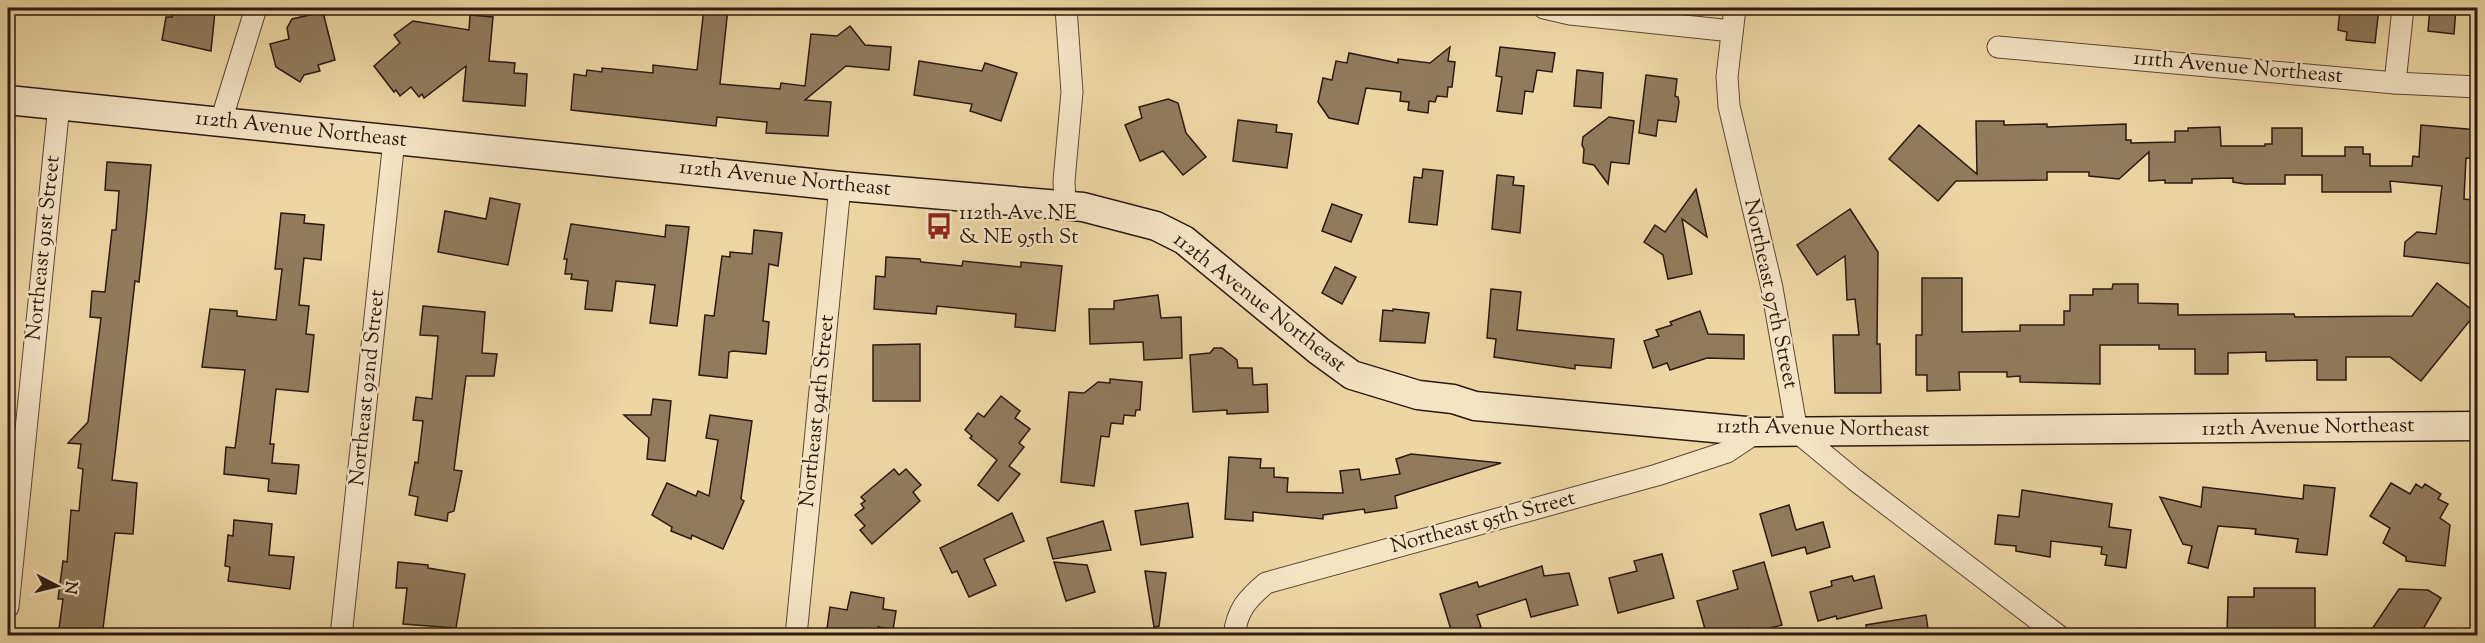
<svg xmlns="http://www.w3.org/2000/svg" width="2485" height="643" viewBox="0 0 2485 643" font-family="'Sorts Mill Goudy',serif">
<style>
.building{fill:#907c5d;stroke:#2c1a10;stroke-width:1.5}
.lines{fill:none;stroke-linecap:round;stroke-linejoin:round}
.street-casing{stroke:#5c4935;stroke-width:23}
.secondary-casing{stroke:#2c1a10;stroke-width:31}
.street{stroke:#f3e4c4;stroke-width:21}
.secondary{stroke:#f3e4c4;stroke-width:28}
.labels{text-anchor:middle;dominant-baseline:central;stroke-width:4.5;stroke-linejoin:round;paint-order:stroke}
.street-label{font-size:21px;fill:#2c1a10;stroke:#f3e4c4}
.poi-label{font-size:21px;fill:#2c1a10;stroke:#f3e4c4;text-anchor:start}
</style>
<rect width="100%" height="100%" fill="#ecd6a4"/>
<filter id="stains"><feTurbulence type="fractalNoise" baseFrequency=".00333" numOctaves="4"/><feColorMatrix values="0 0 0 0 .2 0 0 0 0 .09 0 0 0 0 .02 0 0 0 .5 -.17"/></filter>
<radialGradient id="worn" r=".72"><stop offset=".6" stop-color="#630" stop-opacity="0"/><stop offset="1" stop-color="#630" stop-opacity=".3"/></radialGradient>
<g class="building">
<path d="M174,8h38v2l3,1 -4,40 -49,-11 4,-23h6z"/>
<path d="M704,8h24l-8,76 60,5 1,-6 24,3 6,-52 26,2 13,-10 15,19 26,2 -2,23 -43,-4 -41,34 26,2 -3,34 -62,-3 1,-11 -50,-5 -1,9 -145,-16 3,-36 12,2 1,-6 15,2v-4l51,5v-8l44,5z"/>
<path d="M2340,8h39l-4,35 -29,-3 1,-8 -9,-2z"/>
<path d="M2430,8h26l-2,26 -26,-3z"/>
<path d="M323,12l12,48 -17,5 2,6 -16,4 -4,7 -24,-15 -6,-23 19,-5 -2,-11 5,-9z"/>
<path d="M470,15l23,2 -4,44 26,2 -1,10 13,1 -2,32 -62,-5 3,-35 -42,32 -2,-4 -3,3 -8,-10 -11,9 -4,-6 -2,2 -20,-26 26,-23 -6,-8 19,-14 56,9z"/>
<path d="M1450,47l-2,14 7,1 -3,25h-4l-1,10 -10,-1 -2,6 -6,-1 -1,12 -20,-3 1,-8 -9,-1 1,-9 -35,-4 -8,36 -29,-6 -11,-16 5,-24 9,2 4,-19 11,2 2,-10 49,10v-4l32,4z"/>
<path d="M1500,47l55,6 -3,19 -15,-2 -4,22 -8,-1 -3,23 -25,-3 5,-34 -6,-1z"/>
<path d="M919,61l63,10 3,-8 32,10 -16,48 -31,-10 2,-7 -58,-9z"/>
<path d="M1577,70l26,3 -2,35 -27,-2z"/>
<path d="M1646,75l31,4 -2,17 3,1 1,5 -3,20 -18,-2 -2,16 -17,-3z"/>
<path d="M1168,99l10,4 8,30 20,24 -23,18 -20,-24 -23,10 -15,-36 17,-7 -3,-11z"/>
<path d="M1609,117l25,4 -5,43 -18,-2 -3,22 -14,-19 -11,-2 1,-14 -2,-4 1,-8z"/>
<path d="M1238,120l39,5 -1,7 16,2 -5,34 -54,-7z"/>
<path d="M1976,121h28v4l43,-1v3l79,-3v16h5v3l44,-1v-11h13v-3l32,-1 1,19h44v-2h7v-16h30v28h43v-9h18v7h7v12h42l1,-10 6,1 2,-32 57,5v29l-12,-1 -2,41 9,1 -3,27 6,1 -3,36 -69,-8 1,-14 12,-10 19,2 6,-48 -52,-5 1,11h-69v-17h-37v9h-40l-12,-2v-4l-41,1v4h-27v-3l-16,1v-29l-30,27 -30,-3v-4h-42v8l-91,1 -18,20 -49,-42 30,-34 58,49z"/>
<path d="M107,162l44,3 -5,53 -7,64 -4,-1 -23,199 25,3 -4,51 -18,-1 -13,103h-44l5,-37h-5l5,-38 4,1 4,-52 8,1 4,-42 -5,-1 3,-24 -13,-1 20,-21 13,-104 -11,-1 2,-26 13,1 7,-62h4l3,-39 -14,-1z"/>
<path d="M1423,169l20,2 -6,54 -28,-3 5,-45 8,1z"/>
<path d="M1497,175l17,2 -1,8 11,1 -4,47 -28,-4z"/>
<path d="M1696,189l11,48 -25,-18 10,55 -24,5 -5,-24 -19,-13 11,-17 10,7z"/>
<path d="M490,198l30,6 -12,61 -70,-13 7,-41 41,8z"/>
<path d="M1332,204l30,11 -11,27 -29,-11z"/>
<path d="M1850,209l28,43 -1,92h3l1,49h-46l-2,-58h26l-4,-36 -8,1 -2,-44 -28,19 -20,-30z"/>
<path d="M281,213l24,2 -1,8 20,2 -3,35 -17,-2 -5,47 10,1 -3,28 8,1 -6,57 -32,-3 -6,55h4l-2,19 27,2 -3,29 -28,-3 1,-12 -45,-5 2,-27 9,1 10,-78 -43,-3 8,-58 27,2v5l39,4 6,-51h-7z"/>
<path d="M571,224l94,13 1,-12 23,2 -12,99 -27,-3 5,-38 -39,-4 -4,30 -27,-2 3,-28 -17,-2 1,-5h-7l2,-15h-3z"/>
<path d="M754,230l28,3 -4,33 -9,-2 -6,57 6,1 -3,32 -33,-3 -4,1 -2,26 -28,-3 6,-60 9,1 8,-60 8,1v-5l22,2z"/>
<path d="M886,257l34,2 1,3 41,4 1,-5 58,6v-5l41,4 -7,65 -40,-4 1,-13 -79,-8 -1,8 -62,-5 2,-33 9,1z"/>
<path d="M1335,267l21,10 -14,27 -20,-11z"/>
<path d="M1922,278h40v54l58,-1v-6h44v-14h6v-16h23v-6h19l1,-5h25v19l40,1v11l116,-1 1,3 117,-1 25,-33 39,30 -55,68 -31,-24h-44v23h-29v-20l-51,1v-9l-38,1v21h-33v-25h-36v-4h-59v39l-80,-2v-6l-13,1v-5h-48l1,18 -33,1v-16h-11v-40h6z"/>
<path d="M1491,289l30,3 -4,38 97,9 -3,29 -36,-3v4l-81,-12 2,-18 -9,-1z"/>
<path d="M1158,295l3,23 20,-1 1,41 -38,2 -1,-18 -53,2 -1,-35h25v-8z"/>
<path d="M423,306l62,6 -3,41 15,1 -3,22h-28l-12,94 8,1 -8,40 -6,2 -1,8 -32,-6 3,-18 -9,-2 6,-33 3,1 5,-42 -10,-1 3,-23 16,2 6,-63 -18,-1z"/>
<path d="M1393,309l36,4 -4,30 -45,-2 3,-31 10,1z"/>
<path d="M1700,311l8,23 36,1v24l-37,-1 -37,12 -3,-7 -14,5 -9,-27 15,-5 -3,-6 16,-5 -2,-3z"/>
<path d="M920,344v57h-47v-56z"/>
<path d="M1214,348h8l15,12 1,8h14l1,17 14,-1 1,28 -41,2v-4l-34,2 -3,-57 20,-2z"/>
<path d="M1110,379l32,3 -2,28h-4l-1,6 -11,-1 -1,9 -12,-1 -2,14 -8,-1 -7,50 -33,-4 8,-90 15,1 14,-11 12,1z"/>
<path d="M1001,396l19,15 -5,7 15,11 -11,14 5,4 -15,19 11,8 -22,27 -20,-16 19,-25 -27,-22 2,-2 -7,-6 13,-17 6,4z"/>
<path d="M653,399l18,2 -6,60 -18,-2 2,-21 -25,-23h27z"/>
<path d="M710,415l42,6 -11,78 3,2 -21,48 -31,-14 -1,4 -20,-8 1,-4 -20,-12 15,-32 29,13 2,-5 11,5 9,-56 -12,-2z"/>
<path d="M1411,454l90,9 -106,33 2,12 -32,5 -1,-4 -41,6v4l-70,-7v9l-28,-2 4,-62 32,2 -1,9h14v9l14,1 -1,14 56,1 -3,-22 19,-2 2,11 39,-6 -4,-15z"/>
<path d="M894,469l5,6 7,-6 15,16 -8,7 7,9 -48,43 -12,-14 5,-4 -10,-11 9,-7 -3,-4 4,-3 -4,-4z"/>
<path d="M2391,483l19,11 6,-10 6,4 3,-4 16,10 -3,5 10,5 -8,14 10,7 -5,41 -39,-5v-4l-23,-14 7,-15 -20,-12z"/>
<path d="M2304,485l31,3 -8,67 -31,-3 2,-13 -43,-5 1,-5 -38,-3 -10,42 -20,-5 4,-17 -9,-2 -23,-47 41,10 2,-20 100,12z"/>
<path d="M2022,490l90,14 -3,23 22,3 -5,38 -21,-3 2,-10 -6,-1 1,-7 -51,-6 -1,16 -34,-6v-5l-21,-2 3,-29 21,2z"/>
<path d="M1188,503l5,34 -52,8 -6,-34z"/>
<path d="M1789,505l7,25 27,-8 7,25 -23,7 -2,-7 -33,9 -12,-42z"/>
<path d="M1012,513l12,28 -40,18 12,26 -27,12 -12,-26 -5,2 -12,-25z"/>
<path d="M234,520l38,4 -3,31 25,2 -4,32 -62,-8 2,-14 -5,-1 3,-31 5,1z"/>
<path d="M1103,521l8,29 -58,9 -6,-21z"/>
<path d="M1662,554l12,44 -56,15 -9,-35 28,-7 -3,-10z"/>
<path d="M398,562l30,3v3l37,6 -9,54 -53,-4 4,-36h-11z"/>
<path d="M1054,562l33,3 8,27 -29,9z"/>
<path d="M1764,562l18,63 -31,8 -2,-5 -25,8h-17l-10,-35 41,-12 -5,-18z"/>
<path d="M1542,566l2,10 25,-3 9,32 -47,12 -5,-18 -49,16 4,12 -28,9 -13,-42 37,-12 2,5z"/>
<path d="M1145,571l21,2 -7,53 -5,1z"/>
<path d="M1852,576l2,5 20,-5 8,32 -45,11 -1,-3 -18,5 -8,-29 22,-6 -1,-5z"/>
<path d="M2254,588h61v47l-88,1 1,-39h26z"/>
<path d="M2399,589l29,1 13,8 -22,38h-36l-11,-7z"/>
<path d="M851,592l33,6 -1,11 13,2 -3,19 -15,-3 -1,9h-51l4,-29 17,3z"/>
<path d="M1926,615l3,21h-62l-1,-11z"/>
</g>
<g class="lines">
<defs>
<g id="street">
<path d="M1544,8l26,6 162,17"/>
<path d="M1735,8l-8,69 2,29 43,182 25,144 58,48 204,156"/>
<path d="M1998,47l397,36 83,4"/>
<path d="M2395,83l8,-75"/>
<path d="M221,121l35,-113"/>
<path d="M1065,204l-1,-23 8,-89 -6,-84"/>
<path d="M8,607l51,-502"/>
<path d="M341,636l53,-496"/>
<path d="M796,636l44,-450"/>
<path d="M1234,636c3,-26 13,-37 32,-53l391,-108 70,-23 30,-20"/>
</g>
<path id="secondary" d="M8,100l832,86 243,21 73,19 28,14 135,111 33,24 66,20 35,4 22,7 282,26 721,-6"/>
</defs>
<use href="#street" class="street-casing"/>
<use href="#secondary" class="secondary-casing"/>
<use href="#street" class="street"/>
<use href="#secondary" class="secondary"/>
</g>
<defs>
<symbol id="bus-bare" viewBox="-9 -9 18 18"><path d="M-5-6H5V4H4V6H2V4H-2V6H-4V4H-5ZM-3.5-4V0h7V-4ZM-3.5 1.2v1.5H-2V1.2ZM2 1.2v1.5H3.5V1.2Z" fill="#8f2418" stroke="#f3e4c4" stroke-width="2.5" paint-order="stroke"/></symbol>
</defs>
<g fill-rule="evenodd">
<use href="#bus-bare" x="920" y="207" width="38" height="38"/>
</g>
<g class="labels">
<g class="street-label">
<text transform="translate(2238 68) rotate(5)">111th Avenue Northeast</text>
<text transform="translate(301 130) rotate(6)">112th Avenue Northeast</text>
<text transform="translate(785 179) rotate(6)">112th Avenue Northeast</text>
<text transform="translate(44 248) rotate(-84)">Northeast 91st Street</text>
<text transform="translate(1770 294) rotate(78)">Northeast 97th Street</text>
<text transform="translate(1259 303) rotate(38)">112th Avenue Northeast</text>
<text transform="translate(368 388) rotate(-84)">Northeast 92nd Street</text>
<text transform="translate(818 411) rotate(-84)">Northeast 94th Street</text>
<text transform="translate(2308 428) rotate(-1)">112th Avenue Northeast</text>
<text transform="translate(1823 429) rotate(1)">112th Avenue Northeast</text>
<text transform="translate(1483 523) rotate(-15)">Northeast 95th Street</text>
</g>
<g class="poi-label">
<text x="959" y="214">112th Ave NE<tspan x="959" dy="24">&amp; NE 95th St</tspan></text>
</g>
</g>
<rect width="2485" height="643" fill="none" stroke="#ecd6a4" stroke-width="30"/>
<rect x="9" y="9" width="2467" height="625" fill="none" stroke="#2c1a10" stroke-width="3"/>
<rect x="15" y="15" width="2455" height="613" fill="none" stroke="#2c1a10" stroke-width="1.5"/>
<g transform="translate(57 586) rotate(97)" stroke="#f3e4c4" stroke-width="4.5" paint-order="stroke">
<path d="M0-4.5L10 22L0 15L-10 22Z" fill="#2c1a10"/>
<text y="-9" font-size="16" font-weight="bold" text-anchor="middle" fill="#2c1a10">N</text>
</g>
<rect width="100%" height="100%" filter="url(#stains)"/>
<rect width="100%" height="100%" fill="url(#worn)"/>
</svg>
